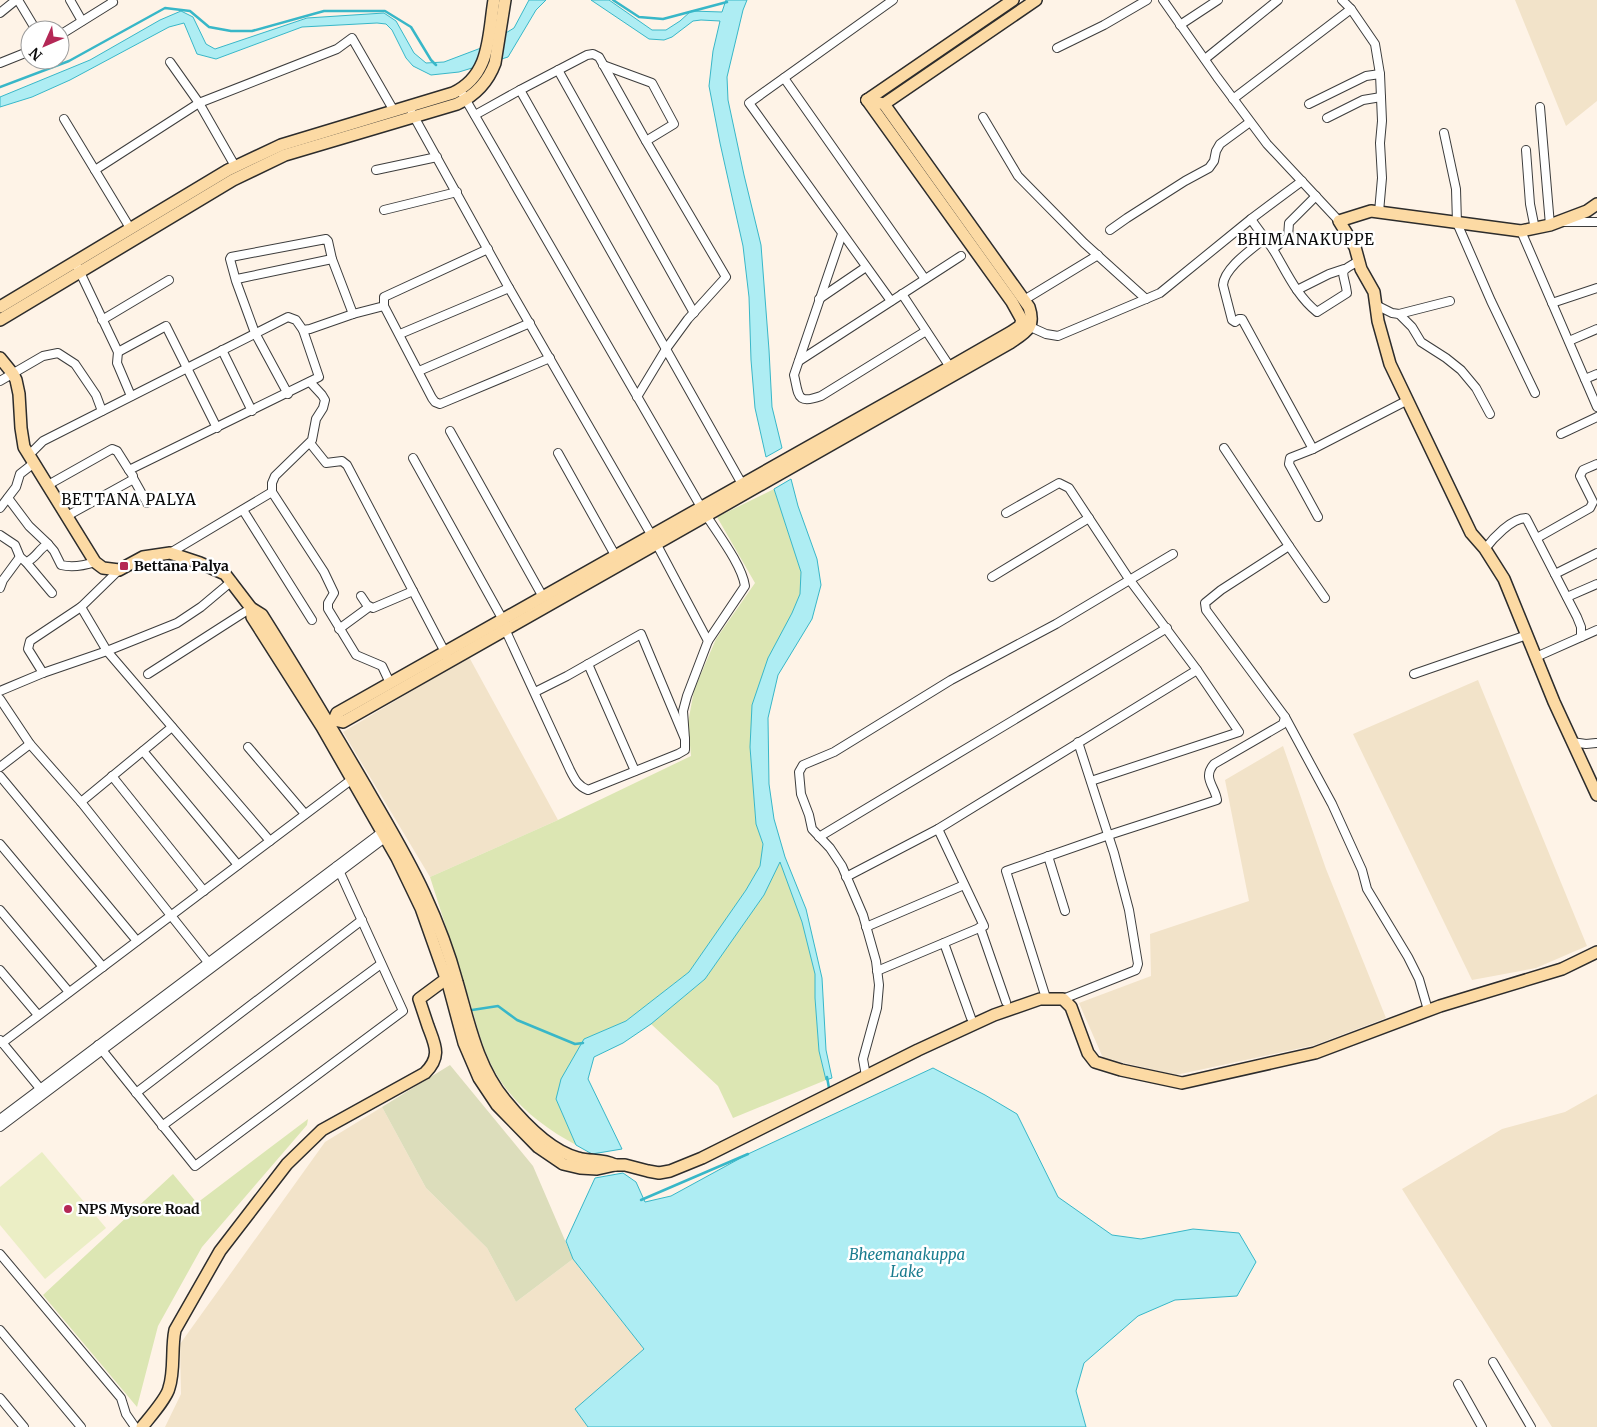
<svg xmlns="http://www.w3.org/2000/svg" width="1597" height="1427" viewBox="0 0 1597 1427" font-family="Merriweather,serif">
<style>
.farmland{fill:#f2e3c9}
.green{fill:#dce6b3}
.cemetery{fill:#dcddbb}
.pitch{fill:#ebeec5}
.water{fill:#aeedf3;stroke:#38b7c8}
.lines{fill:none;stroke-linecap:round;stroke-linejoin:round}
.stream{stroke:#38b7c8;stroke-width:2.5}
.street-casing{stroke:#3d3d3d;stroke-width:10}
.secondary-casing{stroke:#2c2c2c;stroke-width:14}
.street{stroke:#fff;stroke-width:8}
.secondary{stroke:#fcdaa4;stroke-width:11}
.poi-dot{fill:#b42856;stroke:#fff;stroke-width:2}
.labels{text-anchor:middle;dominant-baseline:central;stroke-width:5;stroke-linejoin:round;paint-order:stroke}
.poi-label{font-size:14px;font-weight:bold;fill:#0a0a0a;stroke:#fff;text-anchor:start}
.neighbourhood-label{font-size:15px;letter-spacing:1px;fill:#0a0a0a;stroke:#fff}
.water-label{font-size:15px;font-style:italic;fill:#197c8f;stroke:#fff}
</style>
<rect width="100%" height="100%" fill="#fef3e7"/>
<g class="farmland">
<path d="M1515,0h82v101l-31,25z"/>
<path d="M469,657l89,163 -128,57 -87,-145z"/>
<path d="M1478,680l109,266 -51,22 -64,12 -119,-246z"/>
<path d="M1283,746l43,123 60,149 -71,27 -139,30 -73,-17 -24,-55 72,-27 -1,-42 99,-33 -24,-121z"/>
<path d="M1597,1094v333h-45l-150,-238 100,-60 63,-17z"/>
<path d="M382,1107l44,81 61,60 29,54 57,-43 71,90 -68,60 12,18h-423l16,-33 -1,-50 145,-202z"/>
</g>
<g class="green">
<path d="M774,489l27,83 -1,22 -8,19 -42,134 6,77 7,20 -3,22 -14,24 -57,82 -63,49 -42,18 -28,60 20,46c-36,-19 -69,-46 -86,-83 -11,-23 -16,-49 -24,-73 -12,-37 -24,-74 -36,-112l128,-57 133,-64 -3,-33 6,-33 22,-51 39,-56 -38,-66z"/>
<path d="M780,861l22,61 13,52v24l4,53 7,29 -93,38 -15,-32 -67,-62 54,-45 59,-84z"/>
<path d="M308,1119l-1,6 -105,122 -44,79 -21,81 -94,-112 130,-121 24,29z"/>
</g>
<path class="cemetery" d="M450,1065l83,101 40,93 -57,43 -29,-54 -61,-60 -44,-81z"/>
<path class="pitch" d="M42,1152l64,76 -61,51 -45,-54v-38z"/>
<g class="water">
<path d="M529,0h17l-10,10 -28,47 -49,15 -28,3 -18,-9 -7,-8 -14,-28 -6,-6 -9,-1 -75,4 -86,32 -19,-5 -13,-31 -15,4 -99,53 -38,17 -32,10v-10l90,-37 70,-40 21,-9 12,6 13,27 9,5 92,-31 77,-5 12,8 18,32 12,10 18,-1 37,-14 33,-20z"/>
<path d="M591,0h18l43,30h14l14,-9 11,-10 31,1 4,-12h21l-4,10 -16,67 1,23 16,75 17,70 8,105 3,57 10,41 -16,9 -11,-49 -4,-48 -2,-63 -6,-51 -23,-103 -11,-57 4,-35 7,-30 -19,-1 -8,1 -21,16 -8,3 -15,-1z"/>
<path d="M791,479l7,27 19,53 4,26 -9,34 -34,56 -10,43 1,66 5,35 11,38 21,52 16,69 4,72 6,28 -6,2 -7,-29 -4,-53v-24l-13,-52 -22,-60 -16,33 -59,84 -54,45 -28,19 -29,14 -6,22 34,70 -30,5 -16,-9 -20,-46 5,-20 23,-40 42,-18 63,-49 57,-82 14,-24 3,-22 -7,-20 -6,-77 2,-42 16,-47 24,-45 8,-19 1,-22 -27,-83z"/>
<path d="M933,1068l52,27 32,19 41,83 54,38 29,4 52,-10 46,4 17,29 -19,34 -62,4 -37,16 -54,47 -8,28 10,36h-498l-13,-18 69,-60 -71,-90 -7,-18 29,-63 28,-5 13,9 9,20 26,-6 77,-42z"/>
</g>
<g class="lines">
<g class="stream">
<path d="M613,0l26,17 24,2 64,-17"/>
<path d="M0,87l69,-26 96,-53 25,3 19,16 22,4h21l72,-20h61l26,16 20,33 5,5"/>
<path d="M472,1010l26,-4 19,14 58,24 8,-1"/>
<path d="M827,1077l2,11"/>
<path d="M641,1200l107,-46"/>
</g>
<defs>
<g id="street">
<path d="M18,0l18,30"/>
<path d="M70,0l12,21"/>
<path d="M1163,0l54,77 50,67 72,77"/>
<path d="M1342,0l9,9 24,35 5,30 2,47 -2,22 2,35 -3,34"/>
<path d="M0,13l16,-13"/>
<path d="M1180,25l38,-25"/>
<path d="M60,35l53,-33 -1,-2"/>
<path d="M1057,48l47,-23 43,-25"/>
<path d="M1205,59l73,-59"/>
<path d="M170,62l29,41 36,63"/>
<path d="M0,63l30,-12"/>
<path d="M603,65l49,18 22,41 -28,17"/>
<path d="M558,70l136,243"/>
<path d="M784,78l141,201"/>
<path d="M520,90l67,-35 6,-1 6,3 47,84 80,136 -38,42 -22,30 -29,48"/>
<path d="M463,95l238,412"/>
<path d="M1233,99l118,-90"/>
<path d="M1309,104l57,-28 14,-2"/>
<path d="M1540,107l10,118"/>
<path d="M412,113l97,175 147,255 52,98 -21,55 -4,15 2,28"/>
<path d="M475,115l45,-25 222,394"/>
<path d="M983,117l35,59 66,67 62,56"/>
<path d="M1327,118l36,-18 18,-3"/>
<path d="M64,119l66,109"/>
<path d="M1444,133l12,56 1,34 34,78 44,92"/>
<path d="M1526,150l4,54 5,25"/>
<path d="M95,170l104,-67 138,-54 15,-11 42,73"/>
<path d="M376,170l61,-13"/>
<path d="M384,210l73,-18"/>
<path d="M1251,219c7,11 16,21 23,32 13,22 23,45 43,61l30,-19c-3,-23 -11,-20 12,-32"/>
<path d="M1563,222h34"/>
<path d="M1110,230l17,-12 58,-37 24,-13 5,-7 2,-10 4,-7 30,-22"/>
<path d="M1521,231l76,176"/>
<path d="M842,234l-48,141c5,20 2,30 27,21l105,-65"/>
<path d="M1264,239c-12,10 -40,29 -41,46l9,35 3,2 4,-3h3l71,130"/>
<path d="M1273,249l15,-12 1,-14 27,-27"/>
<path d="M78,268l40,84 -1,11 14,33"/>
<path d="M237,279l95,-20 21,55"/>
<path d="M1297,290l32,-16 15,-5"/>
<path d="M902,294l48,73"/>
<path d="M819,299l47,-32"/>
<path d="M1024,300l74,-45"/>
<path d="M891,301l-142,-198 144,-103"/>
<path d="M1552,303l45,-15"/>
<path d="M1376,305l16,8 7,1 13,13 9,15 25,16 15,12 15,18 14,26"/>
<path d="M384,306l48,92 3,4 5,2 110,-46"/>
<path d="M1399,314l51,-13"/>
<path d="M102,320l67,-40"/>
<path d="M1026,325l20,9 12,2 102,-43 91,-74 51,-38"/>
<path d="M400,334l109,-46"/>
<path d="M1569,341l28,-12"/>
<path d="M222,350l30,61"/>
<path d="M118,352l48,-26 51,102"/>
<path d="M799,361l162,-105"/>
<path d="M419,371l111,-48"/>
<path d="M1585,379l12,-5"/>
<path d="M0,381l43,-25 15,-3 17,11 21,31 6,16"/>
<path d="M288,394l-33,-61 -19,-52 -6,-22 1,-2 95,-18 2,2 4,18"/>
<path d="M450,431l93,166"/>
<path d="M1561,434l36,-17"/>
<path d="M310,443l16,20 16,-2 5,4 100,191"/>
<path d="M1224,448l65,98"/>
<path d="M558,453l57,102"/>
<path d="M29,455l14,-14 245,-124 8,3 7,10 7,-1 43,-15 31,-8v-9l104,-48"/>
<path d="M413,458l90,162"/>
<path d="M133,478l14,25"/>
<path d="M48,485l64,-36 5,2 12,19"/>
<path d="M272,492l52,80 10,21 -6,10v6l28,46 26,11 8,17"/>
<path d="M8,498l21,28 19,18"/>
<path d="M0,508l16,-21 4,-13 14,-11"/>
<path d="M243,510l69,110"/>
<path d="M1006,513l53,-30 10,5 60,91 68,91 42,62 -148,49"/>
<path d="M706,515c12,19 36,50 39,71l-37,55"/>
<path d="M67,516l65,-36 1,-4 -4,-6 190,-93 -16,-47"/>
<path d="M1318,517l-29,-53 1,-6 23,-9 95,-49"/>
<path d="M0,535l15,10 5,12 6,5c10,-3 13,-14 22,-18l6,7 7,14c12,3 22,1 34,-3"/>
<path d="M1537,538l53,-30 3,-6 -13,-26 3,-6 14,-6"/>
<path d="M1485,549c8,-11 27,-31 41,-31l51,99 4,10v10"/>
<path d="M170,553l102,-61v-9l3,-7 37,-36 4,-21 7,-11 2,-8 -3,-5 -12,-13"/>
<path d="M26,562l26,31"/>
<path d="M1555,574l42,-21"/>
<path d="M992,577l97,-59"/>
<path d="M0,588l3,-8 17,-23"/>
<path d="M361,596l6,9 6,3 40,-17"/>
<path d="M1567,597l30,-13"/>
<path d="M81,607l26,44 163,190"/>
<path d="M339,629l30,-22"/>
<path d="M505,629l65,141c5,10 8,16 18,20l90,-36 7,-4v-11l-44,-105 -74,42 -32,16"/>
<path d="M1536,657l61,-27"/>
<path d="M588,664l47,107"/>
<path d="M43,673l-15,-24 2,-8 51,-34 38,-37"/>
<path d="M148,674l103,-66"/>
<path d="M1414,674l113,-39"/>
<path d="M0,691l43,-18 64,-22 70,-28 24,-16 31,-26"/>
<path d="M0,699l30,45 51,58 130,164"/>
<path d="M1285,717l47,87 30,66 5,19 41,68 11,22 9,31"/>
<path d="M1572,742l14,2 10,-1"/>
<path d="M248,747l57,67"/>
<path d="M143,751l95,114"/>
<path d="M0,767l30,-23"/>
<path d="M0,776l137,165"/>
<path d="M112,776l92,115"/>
<path d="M81,802l91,-75"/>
<path d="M819,837l348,-209"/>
<path d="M0,844l103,123"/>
<path d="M1048,856l17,55"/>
<path d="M846,877l92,-48 259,-159"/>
<path d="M0,910l69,82"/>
<path d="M866,927l98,-42"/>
<path d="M980,927l26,75"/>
<path d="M944,943l27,75"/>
<path d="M0,970l38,45"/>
<path d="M877,971l107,-45 -46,-97"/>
<path d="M1046,998l-40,-127 103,-36 108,-35c-2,-14 -15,-22 -3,-36l69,-40 2,-7 -79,-107 -1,-7 16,-13 68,-44 36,52"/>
<path d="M1063,999l73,-29 2,-6 -9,-54 -15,-57 -36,-111"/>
<path d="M0,1040l43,52"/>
<path d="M2,1043l349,-263"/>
<path d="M98,1045l97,121 208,-155 -66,-145"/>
<path d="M866,1076l-3,-17 14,-51 2,-23 -3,-24 -13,-46 -21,-49 -12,-18 -18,-19 -3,-14 -8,-21 -2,-22 4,-7 31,-13 117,-72 105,-56 117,-70"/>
<path d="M136,1093l226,-173"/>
<path d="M0,1119l382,-287"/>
<path d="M162,1126l219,-162"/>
<path d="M0,1127l386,-290"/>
<path d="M0,1254l121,144 5,16 9,13"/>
<path d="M0,1330l81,97"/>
<path d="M1493,1362l38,65"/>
<path d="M1458,1384l24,43"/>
<path d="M0,1398l24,29"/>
</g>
<g id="secondary">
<path d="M867,100l146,-100"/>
<path d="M884,104l152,-104"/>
<path d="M1597,204l-10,7 -37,14 -29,6 -150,-20 -32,10 16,26 6,22 13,23 4,29 12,43 81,169 14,16 19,30 50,123 43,93"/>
<path d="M0,307l228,-137 53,-25 172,-52c38,-18 35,-57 41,-93"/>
<path d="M0,320l233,-140 52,-25 172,-51c19,-9 31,-22 38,-41l10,-63"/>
<path d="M0,358l13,16 3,6 3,14 2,34 3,19 71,115 8,6 16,2 24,-13 27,-4 30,10 25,11 26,34 11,7c36,57 70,114 104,172 20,35 41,69 58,106 13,28 25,59 33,89 12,41 20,84 48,118 18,22 45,51 73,58 13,4 23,0 37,7"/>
<path d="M251,608l1,9 70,110 75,131 24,50 28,79 15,56 15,35 18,27 41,42 25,17 17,4 17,1 18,-4h10l23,6 11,2 11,-2 32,-13 216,-108 76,-35 46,-16h23l8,8 17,46 7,9 26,8 61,13 133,-30 125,-47 122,-37 35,-17"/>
<path d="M334,720l3,-7 613,-346 61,-35 9,-6 2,-6 -10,-18 -145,-202"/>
<path d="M324,726l10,-6 9,2 667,-379c16,-11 26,-15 19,-36l-145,-203 -17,-4"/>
<path d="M142,1427c7,-9 25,-29 27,-39 6,-18 2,-39 6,-58l45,-79 67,-87 35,-34 103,-57c17,-17 10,-28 3,-47 -3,-9 -6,-18 -9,-27l27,-20"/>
</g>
</defs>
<use href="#street" class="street-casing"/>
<use href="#secondary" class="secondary-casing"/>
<use href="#street" class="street"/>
<use href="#secondary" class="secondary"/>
</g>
<g class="poi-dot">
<rect x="119" y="561" width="10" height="10" rx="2.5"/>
<circle cx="68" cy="1209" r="5"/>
</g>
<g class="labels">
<g class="poi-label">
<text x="134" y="566">Bettana Palya</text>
<text x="78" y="1209">NPS Mysore Road</text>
</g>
<g class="neighbourhood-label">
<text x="1306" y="239">BHIMANAKUPPE</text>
<text x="129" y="499">BETTANA PALYA</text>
</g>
<g class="water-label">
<text x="907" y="1254">Bheemanakuppa<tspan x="907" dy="17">Lake</tspan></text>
</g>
</g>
<g transform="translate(45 45) rotate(225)"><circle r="24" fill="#ffffff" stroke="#9d9d9d"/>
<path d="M0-4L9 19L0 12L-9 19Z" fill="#b42856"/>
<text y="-8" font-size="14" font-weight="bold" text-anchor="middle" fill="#0a0a0a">N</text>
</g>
</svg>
